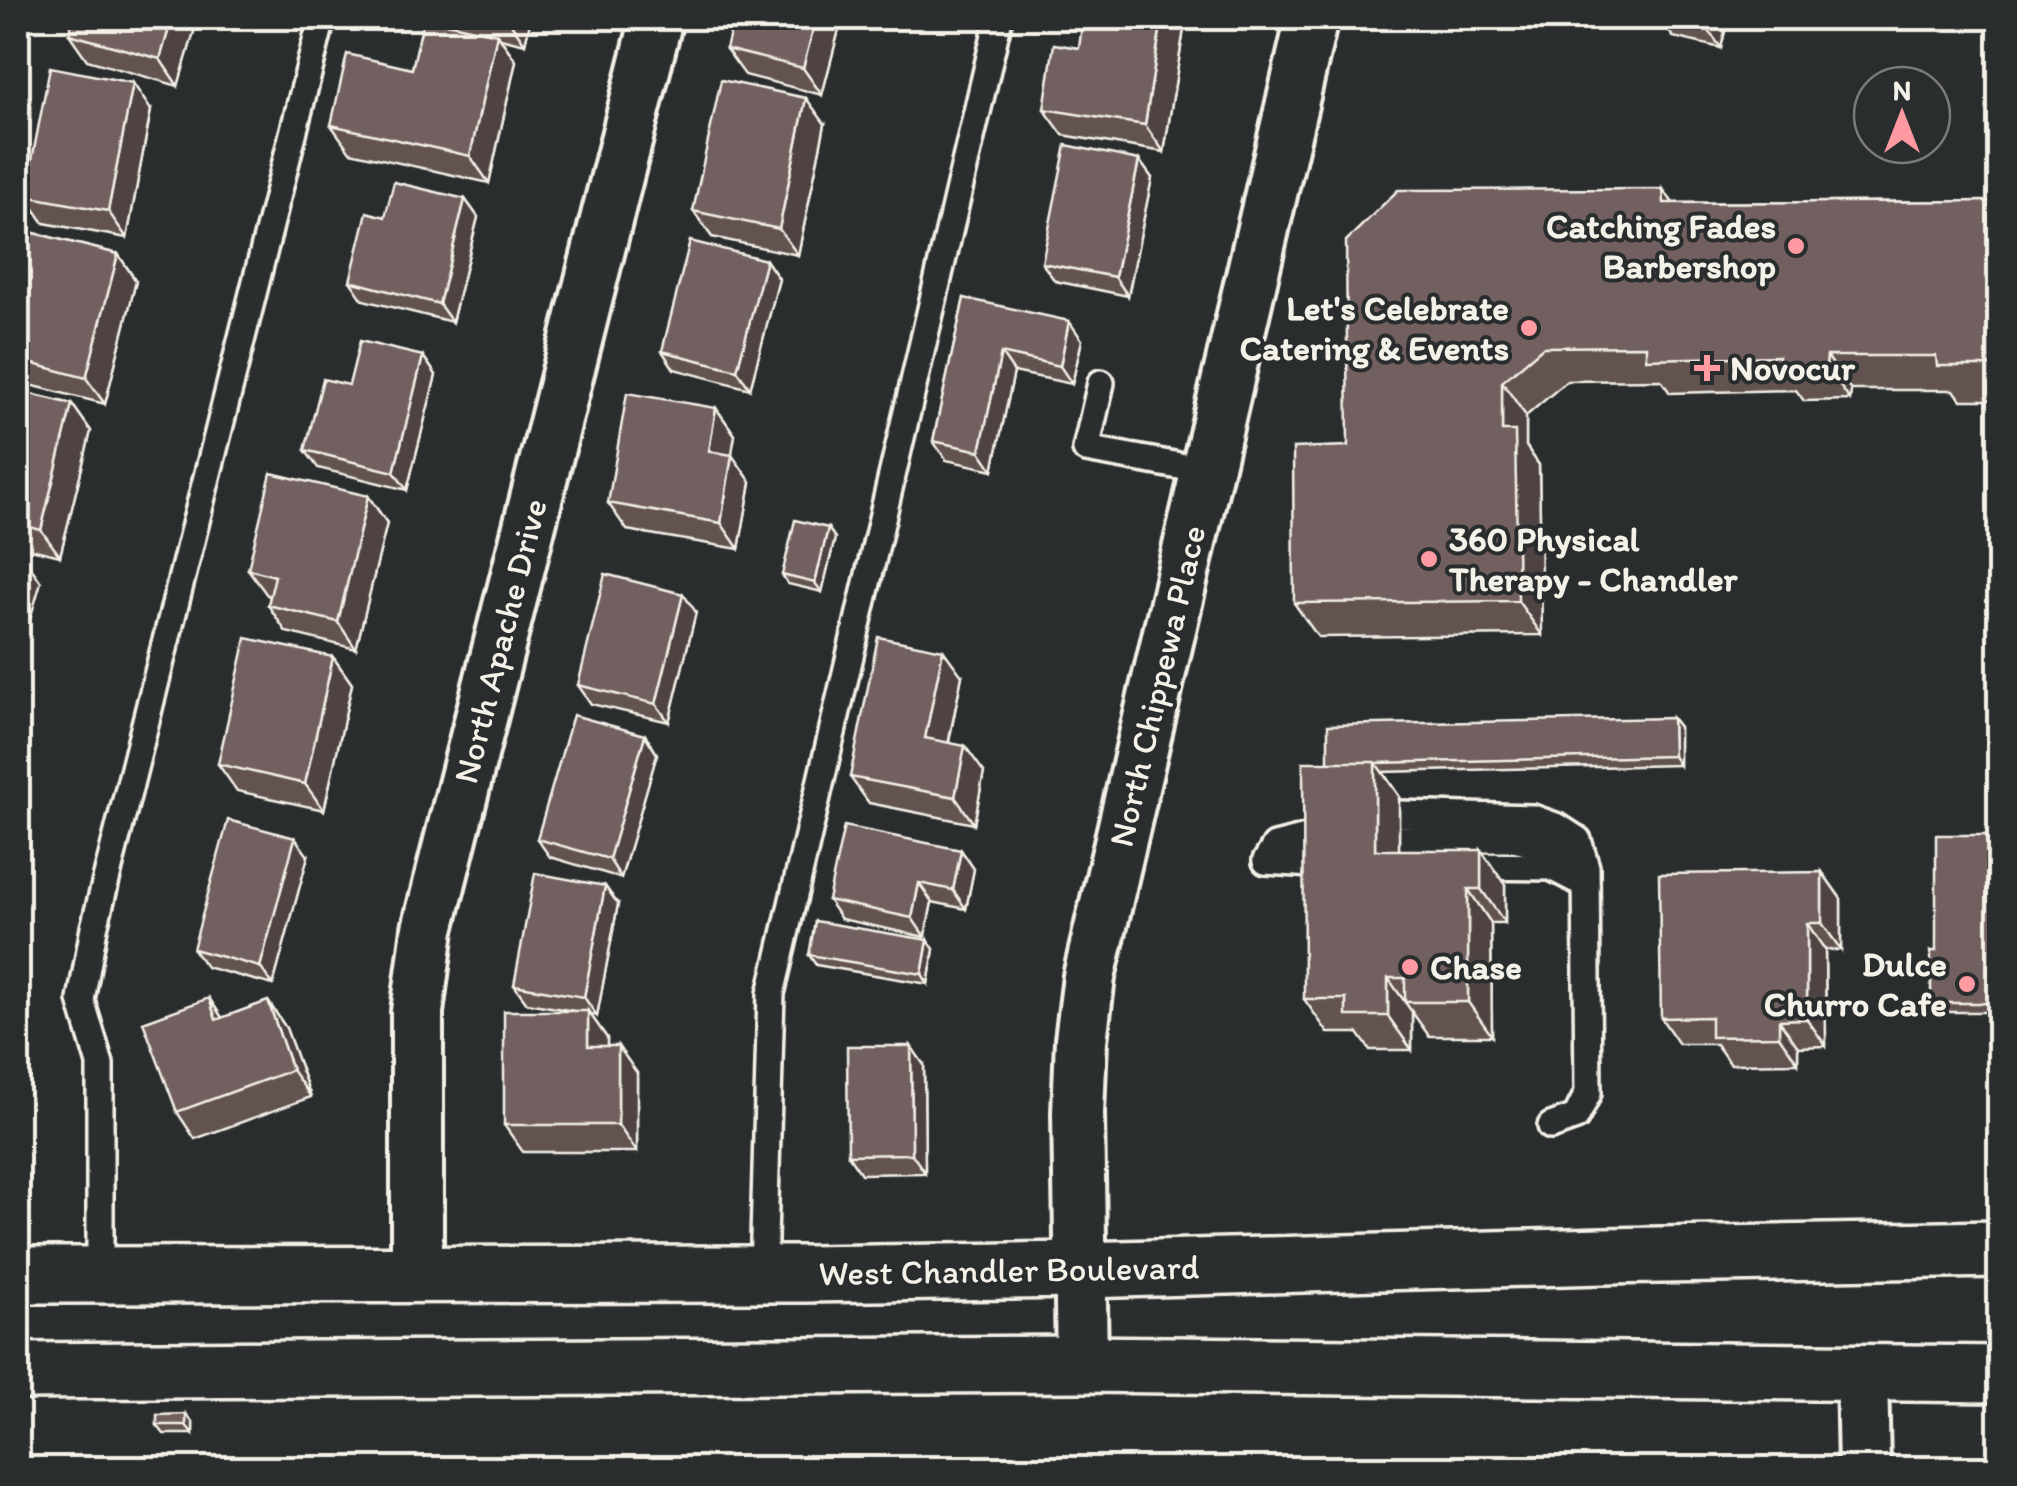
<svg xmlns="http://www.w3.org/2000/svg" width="2017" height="1486" viewBox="0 0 2017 1486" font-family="Itim,sans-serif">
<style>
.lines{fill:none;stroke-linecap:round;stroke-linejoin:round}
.service-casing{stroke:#f4f1e8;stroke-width:32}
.minor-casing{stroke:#f4f1e8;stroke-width:58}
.secondary-casing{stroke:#f4f1e8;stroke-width:62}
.service{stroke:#2a2d2e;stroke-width:25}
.minor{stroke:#2a2d2e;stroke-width:50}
.secondary{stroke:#2a2d2e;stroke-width:55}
.wall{fill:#625251;stroke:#f4f1e8;stroke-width:2.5}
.shaded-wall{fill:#504242;stroke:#f4f1e8;stroke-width:2.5}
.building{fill:#725f5e;stroke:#f4f1e8;stroke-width:2.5}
.poi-dot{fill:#ff9aa2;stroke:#2a2d2e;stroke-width:4}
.labels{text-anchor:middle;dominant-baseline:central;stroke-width:8;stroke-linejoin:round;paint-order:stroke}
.poi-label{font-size:35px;font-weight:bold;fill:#f4f1e8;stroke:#2a2d2e;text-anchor:end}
.street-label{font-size:35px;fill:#f4f1e8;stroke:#2a2d2e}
</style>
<rect width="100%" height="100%" fill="#2a2d2e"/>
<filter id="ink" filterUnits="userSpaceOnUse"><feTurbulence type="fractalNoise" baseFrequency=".01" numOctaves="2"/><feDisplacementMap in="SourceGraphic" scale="20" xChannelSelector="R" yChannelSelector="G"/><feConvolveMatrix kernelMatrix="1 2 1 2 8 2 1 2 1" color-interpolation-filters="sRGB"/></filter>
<g filter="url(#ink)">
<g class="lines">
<defs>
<g id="service">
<path d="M1101,383l-15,66 121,22"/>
<path d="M1399,814l134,4 25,9 20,13 8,27 2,226 -12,24 -25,9"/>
<path d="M1399,839h115l68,16"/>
<path d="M1266,861l9,-15 31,-8 21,-2"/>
<path d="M1266,861l61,4"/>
<path d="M1460,866l91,1 35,18"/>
<path d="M100,1274v-210l-19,-64 13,-72 228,-910"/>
<path d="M763,1274l8,-280 228,-976"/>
</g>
<g id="minor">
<path d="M417,1274v-262l11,-83 229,-911"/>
<path d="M1082,1364l-4,-251 3,-73 8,-63 223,-959"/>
<path d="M1862,1373l2,95"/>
</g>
<g id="secondary">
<path d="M18,1275l787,-1 277,-4 521,-14 397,-7"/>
<path d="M18,1371l1064,-7 918,10"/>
</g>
</defs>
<use href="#service" class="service-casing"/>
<use href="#minor" class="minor-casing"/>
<use href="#secondary" class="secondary-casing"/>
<use href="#service" class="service"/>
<use href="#minor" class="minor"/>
<use href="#secondary" class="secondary"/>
</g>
<g class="wall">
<path d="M198,18l-20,68 -91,-26 -18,-26z"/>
<path d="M422,18h109l-6,26 -25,-6 16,23 -27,122 -139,-31 -19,-27 81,-56 12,-49z"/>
<path d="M842,18l-20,77 -77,-20 -19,-26z"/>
<path d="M1659,18h69l-7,30 -48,-11z"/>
<path d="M1184,29l-20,123 -101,-17 -19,-26 35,-61z"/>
<path d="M151,110l-24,128 -83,-15 -19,-27z"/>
<path d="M825,124l-27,131 -86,-18 -19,-26z"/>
<path d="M1139,160l13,18 -24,118 -73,-15 -13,-18z"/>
<path d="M465,199l13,18 -26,105 -89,-22 -13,-19 35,-64z"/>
<path d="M2000,201v199h-39l-7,-10h-103l-1,10 -46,1 -8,-11 -126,3 -9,-13 -94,1 -41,35v30l13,19 3,170 -224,2 -24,-34 54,-157 325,-243z"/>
<path d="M18,229l100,25 18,27 -31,123 -87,-22z"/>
<path d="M766,260l13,19 -29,110 -76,-20 -12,-18z"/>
<path d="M964,298l118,42 -10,44 -58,-12 -21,98 -47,-10 -13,-19z"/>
<path d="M423,356l13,19 -29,115 -89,-22 -13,-18 44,-65z"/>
<path d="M18,391l54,13 19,27 -31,125 -42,-10z"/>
<path d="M716,408l19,27 -4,20 20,27 -12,67 -112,-19 -19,-27z"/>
<path d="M368,496l19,27 -31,126 -70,-17 -18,-27 2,-9 -3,-1 -19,-26z"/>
<path d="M828,528l7,10 -13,54 -34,-8 -6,-9z"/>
<path d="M696,612l-27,110 -78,-18 -13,-19z"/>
<path d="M333,657l19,27 -28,126 -87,-19 -19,-27z"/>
<path d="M962,676l-13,66 35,30 -10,52 -105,-21 -19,-26z"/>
<path d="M1672,718l7,9v38l-296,7 16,24v54l106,35v38h-14l1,113h-63l-17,-24v38h-42l-12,-17h-30l-24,-34 24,-237z"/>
<path d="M645,735l12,19 -36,124 -71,-21 -13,-18z"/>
<path d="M2000,835v170h-4v7h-58l-7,-9 5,-52z"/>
<path d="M961,850l13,19 -8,40 -34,-7 -7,35 -84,-18 -13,-19z"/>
<path d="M308,856l-35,129 -67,-18 -13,-18z"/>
<path d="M1822,872l19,27v51h-16l1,96 -28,1v16l-68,1 -14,-20h-37l-18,-26z"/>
<path d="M618,904l-21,112 -7,-2 17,24v8l30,27v79h-114l-19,-27 70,-114 -47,-8 -13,-18z"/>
<path d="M928,940l6,9 -6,35 -112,-19 -7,-10z"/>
<path d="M209,998l13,20 46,-17 18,27 25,69 -116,42 -18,-27z"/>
<path d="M924,1065l1,108 -64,1 -13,-19z"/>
<path d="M186,1414l7,9v11h-29l-7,-9z"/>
</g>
<g class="shaded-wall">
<path d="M172,18h26l-20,68 -18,-27z"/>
<path d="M507,18h24l-6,26z"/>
<path d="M816,18h26l-20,77 -19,-27z"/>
<path d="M1162,18h14l8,11 -20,123 -19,-27z"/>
<path d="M1700,18h28l-7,30z"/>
<path d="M497,34l19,27 -27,122 -19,-27z"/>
<path d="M133,83l18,27 -24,128 -19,-27z"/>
<path d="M806,98l19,26 -27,131 -19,-26z"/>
<path d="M1139,160l13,18 -24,118 -13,-19z"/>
<path d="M1663,189l24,34 -23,-20z"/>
<path d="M465,199l13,18 -26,105 -13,-18z"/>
<path d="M118,254l18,27 -31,123 -19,-26z"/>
<path d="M766,260l13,19 -29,110 -13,-19z"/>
<path d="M1069,321l13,19 -10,44 -12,-18z"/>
<path d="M1001,353l13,19 -21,98 -13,-19z"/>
<path d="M423,356l13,19 -29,115 -13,-18z"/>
<path d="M1827,356l24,34 -1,10 -24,-34z"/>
<path d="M1502,382l24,34v30l13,19 3,170 -24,-34 -16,-170z"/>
<path d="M72,404l19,27 -31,125 -19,-26z"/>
<path d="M716,408l19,27 -7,43 -19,-27z"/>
<path d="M732,455l19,27 -12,67 -18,-26z"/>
<path d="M368,496l19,27 -31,126 -18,-27z"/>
<path d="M828,528l7,10 -13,54 -7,-9z"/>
<path d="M22,555l19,27 -23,78v-89z"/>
<path d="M683,594l13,18 -27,110 -13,-18z"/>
<path d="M943,650l19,26 -18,88 -19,-26z"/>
<path d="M333,657l19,27 -28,126 -19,-26z"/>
<path d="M1672,718l7,9v38l-6,-9z"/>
<path d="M645,735l12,19 -36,124 -12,-19z"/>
<path d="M965,746l19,26 -10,52 -19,-27z"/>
<path d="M1375,762l24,34v89l-24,-35z"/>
<path d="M295,838l13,18 -35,129 -13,-18z"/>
<path d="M961,850l13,19 -8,40 -13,-19z"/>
<path d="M1481,850l24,35v38l-24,-34z"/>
<path d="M1822,872l19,27v51l-19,-27z"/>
<path d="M919,883l13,19 -7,35 -13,-19z"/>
<path d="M605,886l13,18 -21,112 -13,-19z"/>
<path d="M1468,889l23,34 1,113 -24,-34z"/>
<path d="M1807,923l18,27 1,96 -19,-27z"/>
<path d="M928,940l6,9 -6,35 -6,-10z"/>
<path d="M1388,978l24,34v38l-24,-34z"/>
<path d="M1989,995l7,10v7l-7,-9z"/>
<path d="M209,998l18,27 -11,-5z"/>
<path d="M268,1001l18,27 25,69 -19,-27z"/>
<path d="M588,1011l19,27v35l-19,-27z"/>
<path d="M1779,1020l19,27v16l-19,-27z"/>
<path d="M618,1046l19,27v79l-19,-27z"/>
<path d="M911,1046l13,19 1,108 -13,-19z"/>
<path d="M186,1414l7,9v11l-7,-9z"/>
</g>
<g class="building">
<path d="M73,18h99l-12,41 -91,-25z"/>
<path d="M424,18l73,16 -27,122 -139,-31 16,-71 65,15z"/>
<path d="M734,18h82l-13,50 -77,-19z"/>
<path d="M1083,18h79l-17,107 -101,-16 10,-65 25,4z"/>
<path d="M1994,18h6v7h-5z"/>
<path d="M50,67l83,16 -25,128 -83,-15z"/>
<path d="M721,80l85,18 -27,131 -86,-18z"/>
<path d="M1066,145l73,15 -24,117 -73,-14z"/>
<path d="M394,182l71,17 -26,105 -89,-23 17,-69 18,5z"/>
<path d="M1663,189l1,14 336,-2v165h-63l-1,-10h-109l-1,10 -46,1 -1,-11 -133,3v-13l-103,1 -41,35v49h13l3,170 -224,2 -1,-155 55,-2 -2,-205 52,-51z"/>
<path d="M18,229l100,25 -32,124 -68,-18z"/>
<path d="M690,241l76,19 -29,110 -75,-19z"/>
<path d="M964,298l105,23 -9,45 -59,-13 -21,98 -47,-10z"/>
<path d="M360,341l63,15 -29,116 -89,-22 18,-71 26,6z"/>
<path d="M18,391l54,13 -31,126 -23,-6z"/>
<path d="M627,393l89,15 -7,43 23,4 -11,68 -113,-20z"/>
<path d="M271,473l97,23 -30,126 -70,-17 7,-29 -27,-7z"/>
<path d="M795,520l33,8 -13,55 -33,-8z"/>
<path d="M18,554l4,1 -4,16z"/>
<path d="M605,574l78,20 -27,110 -78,-19z"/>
<path d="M878,637l65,13 -18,88 40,8 -10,51 -105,-20z"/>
<path d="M246,638l87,19 -28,127 -87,-20z"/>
<path d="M573,715l72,20 -36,124 -72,-20z"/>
<path d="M1672,718l1,38 -298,7 -47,-1v-37z"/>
<path d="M1303,762h72v88h106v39h-13v113h-63v-24h-17v38h-42v-17h-42z"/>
<path d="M228,820l67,18 -35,129 -67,-18z"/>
<path d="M844,826l117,24 -8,40 -34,-7 -7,35 -84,-18z"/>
<path d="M1936,835h64v160h-11v8h-58v-52h5z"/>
<path d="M1822,872v51h-15v96l-28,1v16l-68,1v-20l-50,1 -2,-144z"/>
<path d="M535,873l70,13 -21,111 -70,-12z"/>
<path d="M815,921l113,19 -6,34 -113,-19z"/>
<path d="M209,998l7,22 52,-19 24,69 -115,42 -34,-90z"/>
<path d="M504,1011h84v35h30v79h-114z"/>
<path d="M847,1046h64l1,108 -64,1z"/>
<path d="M186,1414v11h-29v-10z"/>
</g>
</g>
<g class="poi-dot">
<circle cx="1796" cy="246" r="10"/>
<circle cx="1529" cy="328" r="10"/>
<path d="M1702 353h10v10h10v10h-10v10h-10v-10h-10v-10h10z"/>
<circle cx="1429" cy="559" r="10"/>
<circle cx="1410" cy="967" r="10"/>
<circle cx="1967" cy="984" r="10"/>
</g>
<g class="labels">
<g class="poi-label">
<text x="1776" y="226">Catching Fades<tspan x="1776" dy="40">Barbershop</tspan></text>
<text x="1509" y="308">Let's Celebrate<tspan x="1509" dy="40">Catering &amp; Events</tspan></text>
<text x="1730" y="368" text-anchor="start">Novocur</text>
<text x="1449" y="539" text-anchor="start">360 Physical<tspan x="1449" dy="40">Therapy - Chandler</tspan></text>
<text x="1947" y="964">Dulce<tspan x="1947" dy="40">Churro Cafe</tspan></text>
<text x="1430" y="967" text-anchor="start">Chase</text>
</g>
<g class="street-label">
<text transform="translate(500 641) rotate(-76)">North Apache Drive</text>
<text transform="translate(1157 686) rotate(-77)">North Chippewa Place</text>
<text transform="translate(1009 1270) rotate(-1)">West Chandler Boulevard</text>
</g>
</g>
<rect width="2017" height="1486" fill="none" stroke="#2a2d2e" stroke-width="60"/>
<rect x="30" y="30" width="1957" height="1426" fill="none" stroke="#f4f1e8" stroke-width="4" filter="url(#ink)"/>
<g transform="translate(1902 115)"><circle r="48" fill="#2a2d2e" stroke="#7b7b78" stroke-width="2.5"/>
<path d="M0-8L18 38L0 25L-18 38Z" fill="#ff9aa2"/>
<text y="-15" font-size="28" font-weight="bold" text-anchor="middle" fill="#f4f1e8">N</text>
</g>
</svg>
